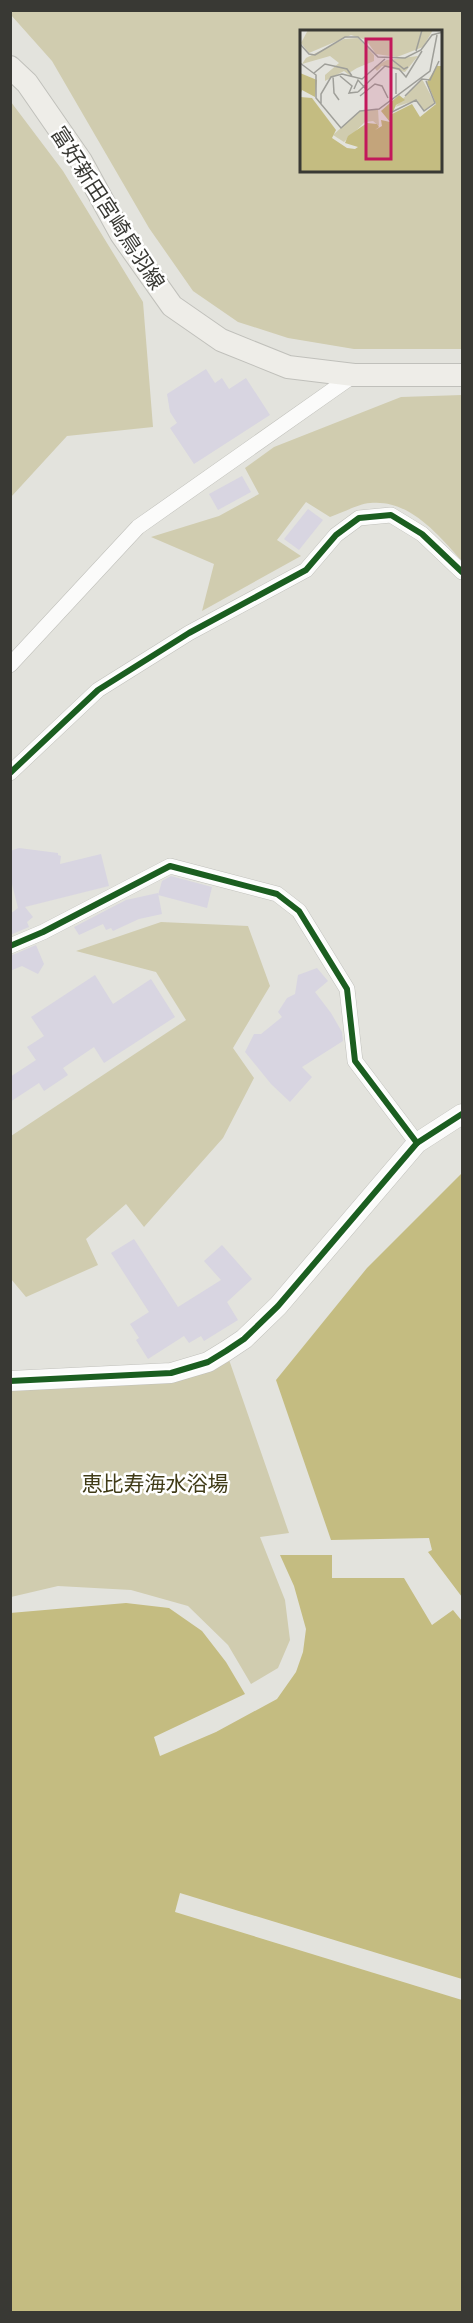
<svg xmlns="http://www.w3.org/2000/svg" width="473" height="2323" viewBox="0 0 473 2323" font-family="Rubik,'Noto Sans JP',sans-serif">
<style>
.green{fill:#d0ccaf;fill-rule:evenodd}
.water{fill:#c4bc81}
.pier{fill:#e3e3dd}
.building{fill:#d8d5e1}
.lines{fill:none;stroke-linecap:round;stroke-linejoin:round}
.minor-casing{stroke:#c0c0bb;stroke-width:16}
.tertiary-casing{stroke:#c0c0bb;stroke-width:21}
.secondary-casing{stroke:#c0c0bb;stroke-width:24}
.minor{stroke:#fbfbfa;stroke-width:15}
.tertiary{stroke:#fbfbfa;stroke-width:20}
.secondary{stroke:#eeede8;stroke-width:22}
.cycleway-casing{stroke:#fff;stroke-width:10}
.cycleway{stroke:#1b5e20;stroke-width:6}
.labels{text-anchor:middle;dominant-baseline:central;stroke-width:5;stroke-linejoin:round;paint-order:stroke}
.street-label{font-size:21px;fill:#393934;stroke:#fff}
.park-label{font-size:21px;fill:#403b17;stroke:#fff}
.inset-road{fill:none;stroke:#9f9f99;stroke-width:1.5}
.view{fill:#c2185b;fill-opacity:0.15;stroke:#c2185b;stroke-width:3}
.inset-edge{fill:none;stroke:#393934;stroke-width:3}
</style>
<rect width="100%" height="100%" fill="#e3e3dd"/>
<g class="green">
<path d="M10,11h452v338h-108l-66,-11 -50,-16 -45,-31 -44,-63 -97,-167 -41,-46zM302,32h140v139h-140z"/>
<path d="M11,102l52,69 80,131 10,125 -86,9 -56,61z"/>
<path d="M462,395v166c-24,-26 -52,-62 -92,-58 -12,1 -28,10 -40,14l-24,-15 -29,38 24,16 -99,55 12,-47 -63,-27 68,-21 40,-22 -14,-26 29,-21 127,-50z"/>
<path d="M161,922l87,4 22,60 -37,62 21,30 -31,60 -79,89 -18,-23 -40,35 12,26 -72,32 -15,-18v-143l175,-116 -30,-48 -80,-21z"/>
<path d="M226,1351l63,182 -29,4 25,63 5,40 -12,28 -27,16 -23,-39 -40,-39 -57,-16 -73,-4 -47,11 -1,-216 161,-8z"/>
</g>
<g class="water">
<path d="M462,1173v424l-34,-45 4,-2 -3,-12 -98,2 -55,-160 91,-112z"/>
<path d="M280,1555h52v23h72l28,47 21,-15 9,11v691h-451l-1,-699 116,-10 43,5 33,23 24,31 19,32 -91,43 6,19 56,-24 61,-33 19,-27 7,-20 3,-23 -12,-43z"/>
</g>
<path class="pier" d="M180,1893l282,86v21l-287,-88z"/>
<g class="building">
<path d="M206,369l9,14 7,-5 7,11 17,-11 24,37 -76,49 -24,-36 7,-5 -7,-11 -3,-18z"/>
<path d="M242,476l9,16 -33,18 -9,-16z"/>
<path d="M308,509l15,11 -24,30 -15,-11z"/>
<path d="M19,848l39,5v2l3,1 -1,8 41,-10 8,32 -84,21 8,10 -6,5 2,5 -19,8v-21l8,-6 -8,-32v-25z"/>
<path d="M171,876l41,11 -5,21 -49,-13 4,-14z"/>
<path d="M158,893l4,21 -23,5 -26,12 -2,-3 -5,2 -3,-6 -24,11 -5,-8 52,-27z"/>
<path d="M36,945l8,19 -6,10 -16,-8 -12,5v-15z"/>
<path d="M317,968l11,13 -13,11 16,21 11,19 1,9 -41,26 10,10 -22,25 -19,-18 -26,-32 9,-18h7l21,-17 -4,-5 9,-14 8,-4 3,-19z"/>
<path d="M95,975l18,29 38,-25 24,38 -71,46 -10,-16 -31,21 5,7 -24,16 -5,-8 -29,19v-25l26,-17 -9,-13 17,-11 -13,-19z"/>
<path d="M134,1239l44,68 43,-27 -17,-19 18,-16 30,34 -25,23 11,18 -34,21 -3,-5 -12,7 -5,-7 -36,23 -12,-19 3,-2 -9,-14 19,-12 -38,-59z"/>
</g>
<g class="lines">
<defs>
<g id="minor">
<path d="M10,665l128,-138 216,-152"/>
<path d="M10,773l88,-83 91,-57 117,-63 30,-35 23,-17 32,-3 31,19 40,38"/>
<path d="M10,946l33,-14 127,-66 107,28 22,17 48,78 8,72 62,82"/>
</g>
<path id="tertiary" d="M10,1381l161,-8 37,-11 18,-11 18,-12 34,-33 139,-163 45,-29"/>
<path id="secondary" d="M10,67l17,16 54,78 40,73 51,72 49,34 67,27 66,8h108"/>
</defs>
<use href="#minor" class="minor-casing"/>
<use href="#tertiary" class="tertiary-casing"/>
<use href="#secondary" class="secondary-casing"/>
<use href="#minor" class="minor"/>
<use href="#tertiary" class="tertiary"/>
<use href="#secondary" class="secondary"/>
<defs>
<g id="cycleway">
<path d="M10,773l88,-83 91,-57 117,-63 30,-35 23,-17 32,-3 31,19 40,38"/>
<path d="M10,946l33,-14 127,-66 107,28 22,17 48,78 8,72 62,82"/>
<path d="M10,1381l161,-8 37,-11 18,-11 18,-12 34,-33 139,-163 45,-29"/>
</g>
</defs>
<use href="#cycleway" class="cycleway-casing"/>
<use href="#cycleway" class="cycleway"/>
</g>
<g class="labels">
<g class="street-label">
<text transform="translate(108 208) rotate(57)">富好新田宮崎鳥羽線</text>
</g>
<g class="park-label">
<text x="155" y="1483">恵比寿海水浴場</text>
</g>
</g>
<g transform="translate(300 30)">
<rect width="142" height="142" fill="#e3e3dd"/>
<path d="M8,0h125l-10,17 -26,10 -21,-3 -10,-14 -15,-5 -42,18 -8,-10zM58,8l16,17v6l-17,7 -8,5 3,4 -8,-6 -19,10v-6l14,-12 -9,-7 -28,8 4,-6 38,-19zM118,26l-13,16 -23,-6 -5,5 -3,-4 13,-7zM122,49l13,24 -11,8 -7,-11 -22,7zM78,79l1,17 -6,-5 -8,1 -21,20 -11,-7 27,-24z" fill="#d0ccaf"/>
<path d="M137,36h5v106h-142v-75l12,1 24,32 -4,8 15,10 8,1 3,-2 -13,-4 3,-7 19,-13 10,1 2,3 -4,3 7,-4 -1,-6 9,2 -9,-11 18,-16 6,5 -9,5 -4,9 20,-10 8,13 16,-13 -9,-22zM0,43l17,7 -2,17 -13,-7 -2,5z" fill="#c4bc81"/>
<path class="inset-road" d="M0,14l9,10 6,1 30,-18h13l20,20 27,1 16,-8 11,-15 11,-3M116,21l6,-21M91,29l13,10 4,-2M0,33l16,12v23l25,30 19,-17 19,-2 51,-38 7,-36M14,43l11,-9 22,5 5,7M33,46l1,17 5,7M40,46l12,10 -3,7 9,-1M54,59l4,-9 8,9M58,62l27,-26 14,3 7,8 16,-26M96,64v-21M60,66l15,-12 7,2 6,12M105,66l17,-17 8,1 9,-19M21,75v-11l10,-17 11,-3 20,5 23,-20M92,82l24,-12 8,11 11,-8 -9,-22"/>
<path class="view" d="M66,9h25v120h-25z"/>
<rect width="142" height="142" class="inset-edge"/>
</g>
<rect width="473" height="2323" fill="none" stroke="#393934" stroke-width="24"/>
</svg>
